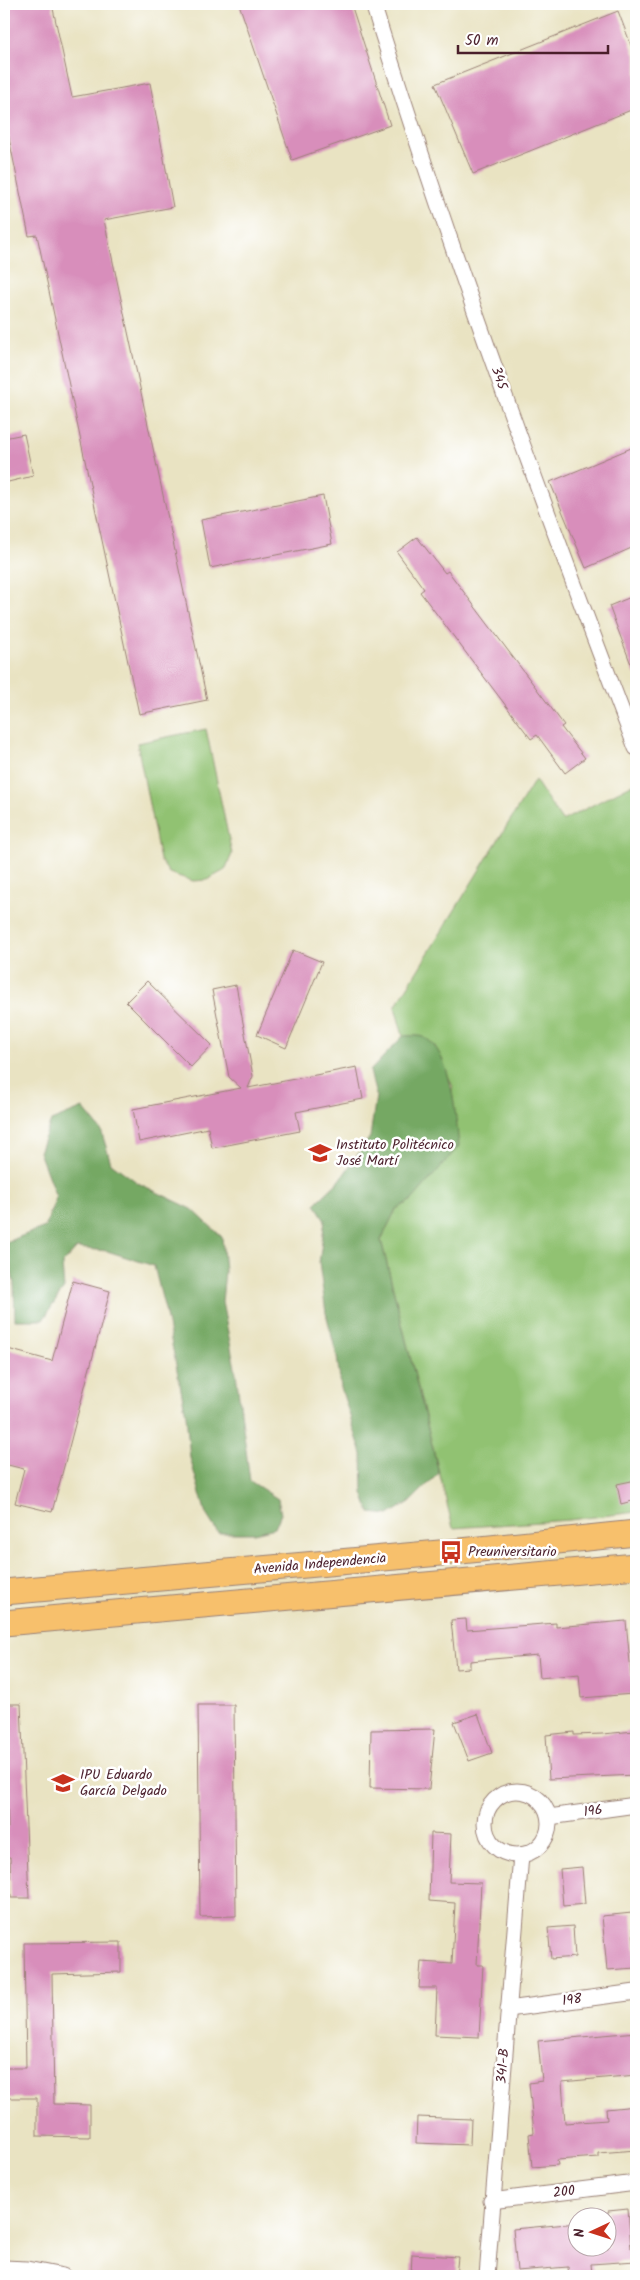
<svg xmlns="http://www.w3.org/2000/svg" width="640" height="2280" viewBox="0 0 640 2280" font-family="Kalam,sans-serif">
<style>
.green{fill:#91c272;stroke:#6e704e}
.forest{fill:#74a864;stroke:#5f6448}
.building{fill:#d88ebb}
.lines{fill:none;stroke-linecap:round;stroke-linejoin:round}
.street-casing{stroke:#9a8176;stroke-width:17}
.primary-casing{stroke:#9a8176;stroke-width:27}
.street{stroke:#fff;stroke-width:15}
.primary{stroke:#f7c06c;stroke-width:25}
.labels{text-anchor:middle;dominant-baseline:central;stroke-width:5;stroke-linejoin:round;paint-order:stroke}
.street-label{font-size:14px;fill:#4a1f2b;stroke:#fff}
.poi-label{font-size:14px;fill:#4a1f2b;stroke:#fff;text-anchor:start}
</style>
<rect width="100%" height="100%" fill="#fff"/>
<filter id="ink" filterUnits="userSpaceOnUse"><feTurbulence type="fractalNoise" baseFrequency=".02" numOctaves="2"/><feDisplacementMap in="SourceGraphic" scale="10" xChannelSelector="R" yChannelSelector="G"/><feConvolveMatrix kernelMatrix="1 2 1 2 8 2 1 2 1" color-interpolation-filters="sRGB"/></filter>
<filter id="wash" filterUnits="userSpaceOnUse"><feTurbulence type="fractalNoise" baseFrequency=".0096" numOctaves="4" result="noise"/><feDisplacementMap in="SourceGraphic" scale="20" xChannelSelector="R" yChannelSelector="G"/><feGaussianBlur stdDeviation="1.12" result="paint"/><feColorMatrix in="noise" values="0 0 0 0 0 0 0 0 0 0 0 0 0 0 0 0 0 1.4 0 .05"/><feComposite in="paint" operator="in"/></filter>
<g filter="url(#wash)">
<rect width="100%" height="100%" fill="#e9e3c2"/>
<g class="green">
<path d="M206,729l26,125 -7,16 -18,10 -14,1 -24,-8 -9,-13 -23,-117z"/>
<path d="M535,780l27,41 71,-37 3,10v718l-67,8 -116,8 -72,-288 15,-31 16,-9 41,-113 -18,-41 -13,-9 -19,-1 -8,-29z"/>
</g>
<g class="forest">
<path d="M403,1036c6,0 15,-1 20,1 29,12 33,82 36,109l-47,54 -16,9 -15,31 58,233 -29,29 -21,13 -19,-2 -7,-20 -1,-39 -21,-66 -4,-31 -11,-44 -7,-50 6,-43 -10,-16 25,-24 30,-43 6,-41 -6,-25z"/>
<path d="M83,1108l18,22 10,33 27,20 54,26 30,28 3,34 -3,31 14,71 14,108 28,18 3,15 -6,14 -21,5h-36l-12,-19 -16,-56 -4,-43 -21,-105 -11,-44 -47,-15 -30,-3 -15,16 2,24 -21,32h-28l-1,-36 -8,-42 39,-15 11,-30 -17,-45 12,-31z"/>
</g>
<g id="blocks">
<g class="building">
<path d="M4,4h48l20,93 78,-14 23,124 -69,13 103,480 -68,14 -102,-479 -8,1 -25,-122z"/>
<path d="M239,4h112l39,121 -98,35z"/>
<path d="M618,11l18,47v50l-163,66 -38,-90z"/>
<path d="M24,434l9,42 -29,7v-45z"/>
<path d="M636,446v100l-50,22 -36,-86z"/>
<path d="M323,496l9,48 -122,24 -9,-48z"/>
<path d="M417,537l28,36 3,-2 116,154 -3,2 24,31 -20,15 -28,-38 -6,4 -111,-147 4,-3 -27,-37z"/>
<path d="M636,595v79l-1,1 -26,-69z"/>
<path d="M293,950l29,12 -36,86 -29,-13z"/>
<path d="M147,981l65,64 -21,22 -65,-65z"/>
<path d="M236,985l17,91 -5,12 109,-21 6,32 -67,13 4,19 -57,11 -31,6 -4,-20 -69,14 -6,-33 108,-21 -12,-11 -17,-87z"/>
<path d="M73,1281l37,10 -58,221 -37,-9 9,-34 -20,-5v-116l48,13z"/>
<path d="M636,1480v20l-15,4 -4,-20z"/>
<path d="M466,1619l1,11 89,-7v4l70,-6 7,73 -52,4 -2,-24 -39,4 -2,-23 -68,6v7l-14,1 -5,-49z"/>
<path d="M4,1704h17l8,194h-18l-1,-41h-6v-29h4z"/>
<path d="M198,1705h36l2,211 -36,1z"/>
<path d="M478,1714l14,39 -23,8 -15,-39z"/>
<path d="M435,1729l-6,60 -59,-1 1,-58z"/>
<path d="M635,1731l1,44 -87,4 -3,-44 28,-3v3l28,-1z"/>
<path d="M431,1833l20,1 -2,48 32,1 -4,82h6l-4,72 -44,-2 2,-47h-18l2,-26 31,2 3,-61 -26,-2z"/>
<path d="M582,1867l3,37 -22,2 -3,-37z"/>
<path d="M632,1913l4,55 -29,2 -5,-54z"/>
<path d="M573,1926l2,31 -24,2 -3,-31z"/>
<path d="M121,1942v30l-69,2 2,130 36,1v32l-53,-1v-38h-33v-30h22l-2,-125z"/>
<path d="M636,2032v43l-74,7 3,41 42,-3 -1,-11 30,-3v44l-38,3v4l-41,3 1,5 -26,2 -3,-33 5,-1 -5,-50 13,-2 -4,-40z"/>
<path d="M417,2117l54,2 -1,26 -54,-2z"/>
<path d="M628,2209l3,39h5v13l-45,3 1,10 -23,2 -1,-9 -51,4 -4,-42 65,-6v25h30v-37z"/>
<path d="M412,2254l46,3 -2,19h-45z"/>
</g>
</g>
</g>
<g filter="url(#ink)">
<use href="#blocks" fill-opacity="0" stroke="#9a8176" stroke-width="1"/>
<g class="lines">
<defs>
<g id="street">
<path d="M373,4c78,251 169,498 263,744"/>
<circle cx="517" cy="1823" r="32"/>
<path d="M549,1817l87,-12"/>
<path d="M508,2009l128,-17"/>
<path d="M491,2201l145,-18"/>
<path d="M4,2268l23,1 36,7"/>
<path d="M487,2276l34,-421"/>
</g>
<g id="primary">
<path d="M4,1592l447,-40 185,-19"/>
<path d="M4,1623l632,-57"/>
</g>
</defs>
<use href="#street" class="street-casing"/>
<use href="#primary" class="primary-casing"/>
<use href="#street" class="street"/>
<use href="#primary" class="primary"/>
</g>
</g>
<defs>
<symbol id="school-bare" viewBox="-9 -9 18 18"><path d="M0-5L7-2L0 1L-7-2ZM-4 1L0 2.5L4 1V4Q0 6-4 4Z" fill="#c8321e" stroke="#fff" stroke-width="2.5" paint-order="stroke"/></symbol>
<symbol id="bus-bare" viewBox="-9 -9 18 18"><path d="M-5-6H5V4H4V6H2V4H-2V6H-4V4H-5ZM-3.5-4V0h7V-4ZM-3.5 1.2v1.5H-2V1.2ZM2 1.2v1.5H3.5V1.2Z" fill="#c8321e" stroke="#fff" stroke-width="2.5" paint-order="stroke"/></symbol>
</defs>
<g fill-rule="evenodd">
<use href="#school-bare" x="304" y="1137" width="32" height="32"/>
<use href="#bus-bare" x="435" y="1536" width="32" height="32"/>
<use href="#school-bare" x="47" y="1767" width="32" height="32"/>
</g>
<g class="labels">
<g class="street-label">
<text transform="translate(499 378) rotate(71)">345</text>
<text transform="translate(320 1564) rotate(-5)">Avenida Independencia</text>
<text transform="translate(593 1811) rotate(-8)">196</text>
<text transform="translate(572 2000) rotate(-8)">198</text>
<text transform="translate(503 2066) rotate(-85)">341-B</text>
<text transform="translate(564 2192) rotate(-7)">200</text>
</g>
<g class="poi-label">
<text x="336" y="1145">Instituto Politécnico<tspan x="336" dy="16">José Martí</tspan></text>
<text x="468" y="1552">Preuniversitario</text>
<text x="80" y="1775">IPU Eduardo<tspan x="80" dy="16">García Delgado</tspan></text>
</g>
</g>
<rect width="640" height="2280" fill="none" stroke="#fff" stroke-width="20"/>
<g transform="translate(592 2232) rotate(266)"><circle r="24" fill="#ffffff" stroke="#b7a5aa"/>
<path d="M0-4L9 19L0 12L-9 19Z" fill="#c8321e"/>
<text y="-8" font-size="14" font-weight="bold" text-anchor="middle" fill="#4a1f2b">N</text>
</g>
<path d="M458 45v8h150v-8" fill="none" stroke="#4a1f2b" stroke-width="2.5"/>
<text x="465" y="45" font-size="15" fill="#4a1f2b" stroke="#ffffff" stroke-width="4" paint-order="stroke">50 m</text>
</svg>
